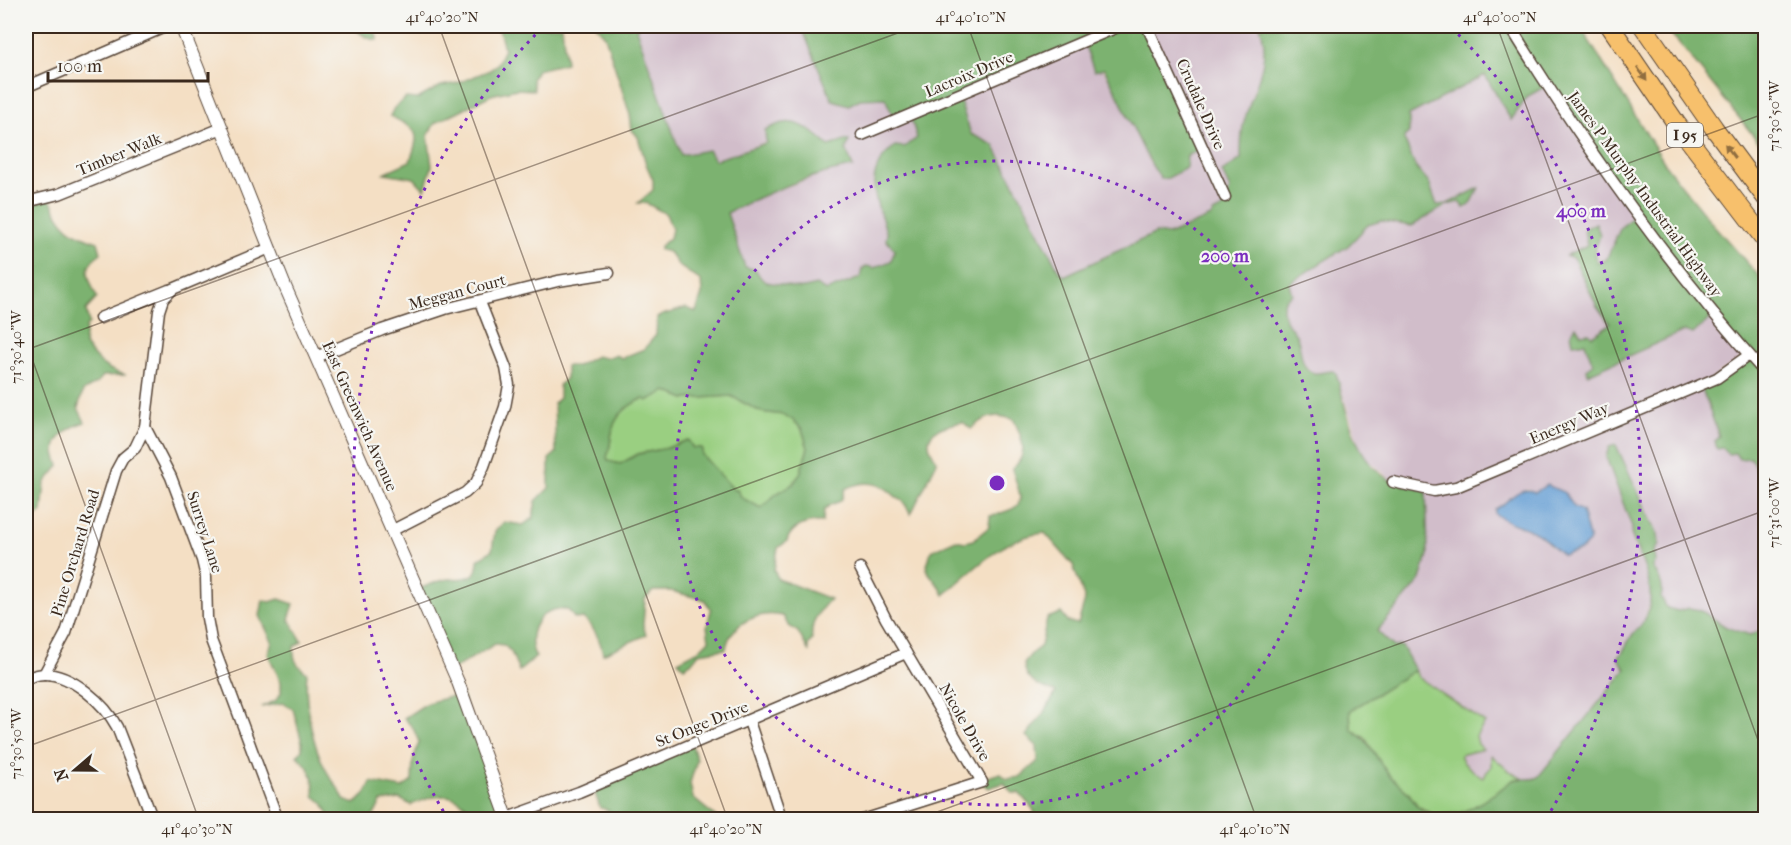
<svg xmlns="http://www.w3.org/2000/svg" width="1791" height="845" viewBox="0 0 1791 845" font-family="'IM FELL French Canon',serif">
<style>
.industrial{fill:#d1bdca;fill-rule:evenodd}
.green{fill:#9acf81;stroke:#6a7c50;stroke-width:1.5}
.forest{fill:#7bb26f;stroke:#5b6e46;stroke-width:1.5;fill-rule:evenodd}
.water{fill:#659ed4;stroke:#506479;stroke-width:1.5}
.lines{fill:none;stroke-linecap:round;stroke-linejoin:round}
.minor-casing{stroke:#574537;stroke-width:13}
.tertiary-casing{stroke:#574537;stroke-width:14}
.motorway-casing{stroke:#574537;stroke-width:20}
.minor{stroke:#fff;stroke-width:10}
.tertiary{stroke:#fff;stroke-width:12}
.motorway{stroke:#f7c06c;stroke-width:18}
.oneway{fill:#906e41}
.ticks{fill:none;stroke:#3b2a1e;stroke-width:1.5;stroke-opacity:0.45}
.ring{fill:none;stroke:#7b2cbf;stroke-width:3;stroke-dasharray:3 6}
.labels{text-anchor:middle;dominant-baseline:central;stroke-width:4.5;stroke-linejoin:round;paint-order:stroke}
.shield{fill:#f6f6f2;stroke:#73675e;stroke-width:1.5}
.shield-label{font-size:15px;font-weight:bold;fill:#3b2a1e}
.street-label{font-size:16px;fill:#3b2a1e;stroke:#f6f6f2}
.centre{fill:#7b2cbf;stroke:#f6f6f2;stroke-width:3}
.ring-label{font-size:18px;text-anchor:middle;font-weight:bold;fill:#7b2cbf;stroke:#f6f6f2;stroke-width:4.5;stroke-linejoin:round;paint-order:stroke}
.neatline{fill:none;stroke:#3b2a1e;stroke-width:2}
.ticks-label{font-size:15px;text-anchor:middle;fill:#3b2a1e}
</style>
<rect width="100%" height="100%" fill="#f6f6f2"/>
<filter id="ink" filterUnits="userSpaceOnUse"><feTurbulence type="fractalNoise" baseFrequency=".0167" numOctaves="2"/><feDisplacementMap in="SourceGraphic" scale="12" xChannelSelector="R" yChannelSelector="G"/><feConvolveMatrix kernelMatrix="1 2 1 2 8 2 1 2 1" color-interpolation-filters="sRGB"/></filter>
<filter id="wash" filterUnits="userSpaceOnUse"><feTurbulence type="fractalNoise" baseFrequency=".008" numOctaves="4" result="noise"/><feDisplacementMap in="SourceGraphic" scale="24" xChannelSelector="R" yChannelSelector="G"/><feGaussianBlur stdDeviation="1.35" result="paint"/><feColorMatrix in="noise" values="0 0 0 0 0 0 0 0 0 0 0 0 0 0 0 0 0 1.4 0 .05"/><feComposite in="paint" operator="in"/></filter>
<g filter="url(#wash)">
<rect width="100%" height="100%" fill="#f4dfc4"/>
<g class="industrial">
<path d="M639,26h162l31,74 17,5 11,-6 25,-1 10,22 15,-4 7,22 -13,9 -31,38 14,49 -1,6 9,10 -4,11 -17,7 -14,9 -34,14 -10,-6 -17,5 -18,-6h-11l-25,-17 -18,-54 37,-18 69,-25 19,-3 -6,-17 2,-10 -19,6 -14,-13 -15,-8 -16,-3 -18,20 -52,18 -6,-10 -27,5 -45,-126z"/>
<path d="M1146,26h114l5,14 -2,27 -10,25 -11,37 -1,31 -16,20 5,9 -7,19 -10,5 -2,4 -43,18 -13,-2 -91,44 -5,-6 -65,-126 -23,-11 -13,-38 126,-53 30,43 36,78z"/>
<path d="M1485,75l26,45 17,-24 18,-11 89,131 -14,11 -14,33 -10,2 -3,-9 6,-18 -31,21 5,3 23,47 13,18 -18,12 -11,-2 -3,-7 -5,16h12l8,21 -5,10 124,-57 34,37 -45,32 22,62 28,10 14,33v142l-6,-2 -9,4 -24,-8 -26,-17 -11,-2 -11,3 -11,-3 -6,-11 1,-14 -9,-16 2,-6 -1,-9 -48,-94 26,69 -1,7 19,50 1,13 -7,25 -12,13 -6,14 -8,9 9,10 -92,112 -12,-1 -15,-9 -16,-14 -1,11 -9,12 -18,-16 -5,-8 24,-6 -5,-5 -2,-8 9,-13 -67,-46 -16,-31 -8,1 -17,-16 42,-49 -27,-101 -27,-24 -5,-9 -24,-75 -3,-2 -19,2 -6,-3 -6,-11 -5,-23 -9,-9 -5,-18 6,-25 3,-3 56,-35 20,-21 13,-4 31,5 35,-21 12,-3 19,-13 -31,15 -10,1 -8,-22 -13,-15 -12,-29 5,-7v-17zM1547,485l18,8 9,14 -23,40 -13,-14 -33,-12 -10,-12 32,-21 8,4z"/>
</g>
<g class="green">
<path d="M666,391l19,8 46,-3 30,16 23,3 9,5 9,9 6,19 -8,26 -7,10 -17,10 -15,15 -19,-11 -5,-8h-3l-32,-35v-7h-9l-5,-8 -21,8 -29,6 -18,10 -12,-3 -1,-4c4,-10 3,-19 6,-29 3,-13 18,-26 31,-29l3,2z"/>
<path d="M1415,670l3,7 67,46 -9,13 2,8 5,5 -23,6 4,8 18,15 9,-11v-12l17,15 15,9h-9l-21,17 -27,16 -30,4 -18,-10 -10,-14 -19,-16 -24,-38 -14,-9 -1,-19z"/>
</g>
<g class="forest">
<path d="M352,26h21l5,14c-11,0 -18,-7 -26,-14z"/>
<path d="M498,26h64l4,37 -29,7 -5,9 2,11 -18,-1 -25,6 -56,28 -7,12 4,31 -7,24 -11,-12 -30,-5 26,-12c11,-30 8,-31 -20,-45l4,-8 12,-10 11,1 24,-13 17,-3 32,-13 7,-6 7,-15z"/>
<path d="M596,26h43l-3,3 45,126 27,-5 7,10 51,-17 -1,-13c6,-2 12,-6 18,-7 17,-4 34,12 46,23l19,-6 1,1 -3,9 7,17c-44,7 -87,26 -126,46l18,54 11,3c9,17 12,11 28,15 16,4 15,5 32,0l10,6 34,-13 2,-9 5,-3 7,2 17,-7 4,-11 -9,-10 1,-6c-11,-35 -26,-61 8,-88l9,1 13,-9 -7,-22 -15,4 -10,-22 -25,1 -11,6 -17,-5 -31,-74h345l60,119 -19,11 -1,12 -18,10 -7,1c-24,-34 -36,-75 -57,-110l-10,2 -10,-28 -126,53 13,38 23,11 65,126 5,5 92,-43 12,2 43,-18 2,-4 10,-5 7,-19 -8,-17 19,-13c0,-10 0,-22 2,-33 8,-35 30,-64 17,-100h320l87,141 44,55 54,61 1,208 -15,-33 -12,1 -4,-6 -7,1 -5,-6 -6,1 -2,-8 4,-5 -18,-50 46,-28 -35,-41 -19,17 -9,-3 -96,43 -1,-5 6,-5 -8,-21h-12l-2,-10 5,-7 5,8 8,-1 3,3 18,-12 -13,-18 -23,-47 -5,-3h-4l22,-11 -3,-16 12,-6 4,12 -6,18 3,9 9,-2 15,-33 13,-11 -88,-130 -18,10 -17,24 -26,-45 -76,40v17l-5,7 12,29 13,15 8,22 10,-1 32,-16 -8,16 -7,4 -5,-6 -12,3 -35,21 -31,-5 -13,4 -20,21 -56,35 -3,3 3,10c-6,4 -10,8 -9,16 1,11 8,17 13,25 6,10 3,35 18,38 5,1 14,-2 19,-2l3,2c11,37 17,86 54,107 11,5 25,8 36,11l2,64 -9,27 -42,49 17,16 8,-1 13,24 -65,41 1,18c22,14 23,28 38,46 5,6 12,10 17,16 4,4 7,10 11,15 30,28 70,-8 95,-25 8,-5 18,1 26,-4l88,-108 -8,-11c7,-7 9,-16 15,-24 3,-4 7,-7 9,-10 20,-29 -1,-63 -11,-90l1,-7 -26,-70 3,-10 7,-2 42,90 1,9 -5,8 2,9 -3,6c5,10 12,18 8,30l6,11 11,3 11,-3 11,2 26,17 24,8 9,-4 6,2v186h-728l-4,-10 -14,-16h-7l-8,-10 -15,5 -8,-5 1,-4 18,-6 7,6 13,-2 18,-16 -1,-15 -11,-10 20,-26 10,-18c-17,-5 -31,-10 -32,-29l8,-10 9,-7 6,-28 14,-5 7,9 10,2 7,-24 -12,-35 -28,-32c-40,2 -72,37 -101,62l-3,-6 -15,-20 5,-18 25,-11 9,2 8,-2 16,-13 1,-11c38,-10 33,-12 22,-47 18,-15 10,-31 2,-49 -18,-7 -29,-4 -43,9l-8,-7c-11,2 -36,6 -34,22 0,5 6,13 8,18l-26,52 -8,-13c-10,-4 -12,-11 -20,-14 -13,-6 -26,-4 -38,2l-4,12 -11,4 -6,5 -1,12c-14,-1 -32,4 -36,19l-9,7 -4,21 4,10 52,20c-12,13 -20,23 -18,41l-4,5 1,7 -11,-20 -10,-7 -5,-9c-24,-6 -53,7 -57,33l-27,4 -8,10 -7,4 -6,-6 21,-11 10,-10 -2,-14 4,-16 -6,-10 -34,-9h-18l-8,8 -2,26 3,10 -43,19c-3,-15 -8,-25 -20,-36l-8,1 -7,-9c-27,-7 -45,24 -32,47l-17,14 -8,-19 -7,-7 -9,-1 -43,26 -31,-82c9,-3 20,-9 29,-9 16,-1 28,1 28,-19l14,-10 3,-19 9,-9 19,3 10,-7 3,-17 13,-13v-29l7,-6 -2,-50 5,-5v-13l7,-7v-12h11l19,-10 9,2 10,-3 7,3 22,-9 12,-14 1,-17 5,-3 24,-7 10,4 6,-18 -1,-13 -22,-15 -10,-14 -9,-2v-4l10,-8 2,-9 -6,-15 -20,-11h-8l15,-13v-10l-7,-16 -8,-27 -6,-7 -2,-15 -25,-79zM666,391l19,8 46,-3 30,16 23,3 9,5 9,9 6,19 -8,26 -7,10 -17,10 -15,14 -19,-10 -5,-8h-3l-32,-35v-7h-9l-5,-8 -21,8 -29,6 -18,10 -12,-3 -1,-4c4,-10 3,-19 6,-29 3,-13 18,-26 31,-29l3,2z"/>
<path d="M1667,26h98v124l-86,-107 -11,-12z"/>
<path d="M50,199c12,28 20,34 48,43l3,11c-21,14 -12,26 -4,45l-11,12 3,13 -3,4 -2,16c12,18 21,27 42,32l-23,1 -6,7 -14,8 -5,17 7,14c-13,4 -30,14 -30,29 0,5 3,10 4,15l-14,17 -3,29 -15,12 -1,14v-332z"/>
<path d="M279,599l15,5 -5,15 13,22 -8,6c-1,14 3,18 13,26 -3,28 5,71 18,95 6,12 14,19 19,32l10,4c10,-6 13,-12 17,-22l31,6 10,-7 1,-20 6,-19 -6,-14 -9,-10 23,-15 34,-9 47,125h-30c-22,-29 -36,-27 -67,-14l-11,-6 -19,3 -9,17h-41l-8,-16 -9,-7c1,-17 -3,-29 -17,-40l5,-7v-7l-9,-33 -10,-6 -22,4 14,-6 6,-8v-11l-13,-28 4,-12 -12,-26 3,-16 7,2z"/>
<path d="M692,745l5,15 -7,23 3,15 23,19 -2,3 -99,-1c-3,-6 -7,-11 -15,-11l-7,-21z"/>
</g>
<path class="water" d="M1547,485l18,8 9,14 8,4 8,30 -9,9 -18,5c-10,-7 -19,-18 -27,-22 -14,-8 -28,-9 -41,-19v-5c16,-7 22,-25 40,-17z"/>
</g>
<g filter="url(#ink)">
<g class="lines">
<defs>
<g id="minor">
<path d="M1147,26l78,171"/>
<path d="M1510,26c75,122 160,241 256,348"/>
<path d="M26,87l141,-61"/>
<path d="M862,135l258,-109"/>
<path d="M26,202l33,-8 163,-66"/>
<path d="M270,248l-97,41 -10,10 -4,12 -14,116 26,50 31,83 4,17 1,41 4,22 67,180"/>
<path d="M100,318l69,-28"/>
<path d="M316,357l66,-27 63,-21 113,-28 51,-8"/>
<path d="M1393,482l41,9 22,-4 261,-109 32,-23"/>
<path d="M393,530l72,-37 11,-10 8,-17 21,-59 4,-22 -3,-17 -26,-66"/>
<path d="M860,568l26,51 96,163 -119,38"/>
<path d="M44,674l22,-41 50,-162 7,-13 12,-10 10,-21"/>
<path d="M26,678c5,-1 12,-4 18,-4 28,0 61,30 73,53l36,93"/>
<path d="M749,721l33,99"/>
<path d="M507,818l72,-26 327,-139"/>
</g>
<path id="tertiary" d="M181,26l103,258 174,398 50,138"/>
<g id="motorway">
<path d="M1610,26l66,97 90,118"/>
<path d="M1643,26l71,102 52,70"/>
</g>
</defs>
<use href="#minor" class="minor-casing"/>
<use href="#tertiary" class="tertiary-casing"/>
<use href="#motorway" class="motorway-casing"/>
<use href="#minor" class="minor"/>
<use href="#tertiary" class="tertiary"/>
<use href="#motorway" class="motorway"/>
</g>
<defs><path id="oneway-solid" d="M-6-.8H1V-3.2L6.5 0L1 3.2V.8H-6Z" transform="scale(1.5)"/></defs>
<g class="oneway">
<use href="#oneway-solid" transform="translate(1642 74) rotate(56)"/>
<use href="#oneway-solid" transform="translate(1730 151) rotate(-127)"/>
</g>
</g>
<path class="ticks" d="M439,26l289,794M968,26l289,794M1497,26l269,736M26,342l173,478M26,350l891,-324M26,747l1740,-634M915,820l851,-310"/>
<g class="ring">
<circle cx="997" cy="483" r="322"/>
<path d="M448 819A644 644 0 0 1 542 28M1452 28A644 644 0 0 1 1546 819"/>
</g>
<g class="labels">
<rect class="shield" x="1667" y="123" width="36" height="24" rx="4.5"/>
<g class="shield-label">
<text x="1685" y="135">I 95</text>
</g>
<g class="street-label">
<text transform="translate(969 74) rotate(-23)">Lacroix Drive</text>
<text transform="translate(1201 104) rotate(66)">Crudale Drive</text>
<text transform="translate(119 154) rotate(-22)">Timber Walk</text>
<text transform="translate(1645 194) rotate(54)">James P Murphy Industrial Highway</text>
<text transform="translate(457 292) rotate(-15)">Meggan Court</text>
<text transform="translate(360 416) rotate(66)">East Greenwich Avenue</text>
<text transform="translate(1569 423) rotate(-23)">Energy Way</text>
<text transform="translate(205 532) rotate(72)">Surrey Lane</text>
<text transform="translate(75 553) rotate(-73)">Pine Orchard Road</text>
<text transform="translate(965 722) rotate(60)">Nicole Drive</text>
<text transform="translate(702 724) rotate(-22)">St Onge Drive</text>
</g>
</g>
<circle cx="997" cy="483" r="9" class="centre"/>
<g class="ring-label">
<text x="1581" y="217">400 m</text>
<text x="1225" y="262">200 m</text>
</g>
<rect width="1791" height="845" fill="none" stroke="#f6f6f2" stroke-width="66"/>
<g transform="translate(75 770) rotate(250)" stroke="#f6f6f2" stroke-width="4.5" paint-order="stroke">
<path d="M0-4.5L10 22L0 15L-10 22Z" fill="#3b2a1e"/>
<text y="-9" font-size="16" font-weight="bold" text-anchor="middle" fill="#3b2a1e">N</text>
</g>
<path d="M48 72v9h160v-9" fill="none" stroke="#3b2a1e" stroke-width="3"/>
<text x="57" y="72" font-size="18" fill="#3b2a1e" stroke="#f6f6f2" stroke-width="4.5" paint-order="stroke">100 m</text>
<rect x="33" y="33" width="1725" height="779" class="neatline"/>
<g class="ticks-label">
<text x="442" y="22">41°40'20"N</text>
<text x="971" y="22">41°40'10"N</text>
<text x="1500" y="22">41°40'00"N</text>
<text transform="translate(1774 116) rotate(-90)" y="5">71°30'50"W</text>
<text transform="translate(16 347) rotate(-90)" y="5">71°30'40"W</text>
<text transform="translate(1774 513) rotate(-90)" y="5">71°31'00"W</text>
<text transform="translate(16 744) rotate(-90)" y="5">71°30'50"W</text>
<text x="197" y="834">41°40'30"N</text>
<text x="726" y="834">41°40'20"N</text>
<text x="1255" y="834">41°40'10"N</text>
</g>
</svg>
